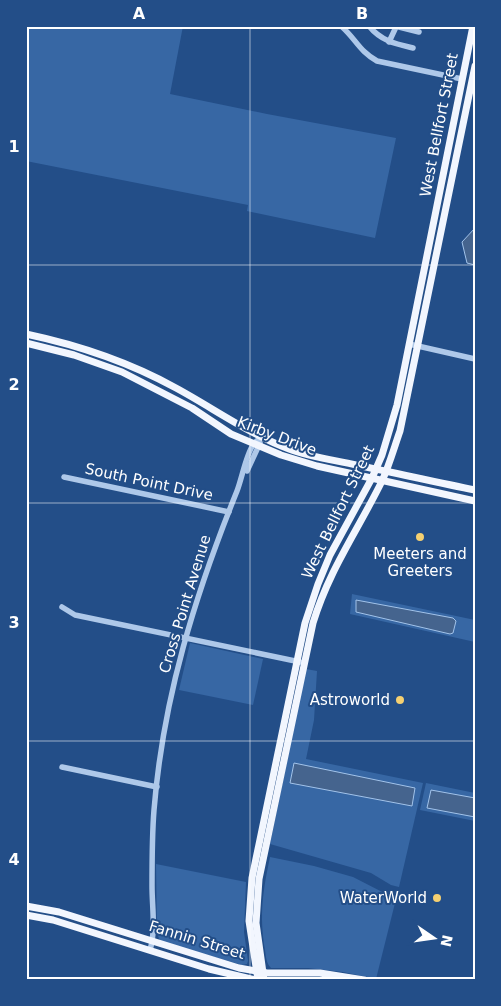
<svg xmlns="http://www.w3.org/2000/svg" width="501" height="1006" viewBox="0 0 501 1006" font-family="'DejaVu Sans',sans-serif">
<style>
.green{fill:#3767a4}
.water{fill:#45648e;stroke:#a2c3ea}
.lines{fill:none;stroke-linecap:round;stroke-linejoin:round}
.minor{stroke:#aec8e9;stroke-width:5.5}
.major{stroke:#f2f6fe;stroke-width:7}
.grid{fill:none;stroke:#fff;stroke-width:1;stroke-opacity:0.55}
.poi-dot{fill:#f5d071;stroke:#234e88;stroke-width:2}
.labels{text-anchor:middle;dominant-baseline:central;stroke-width:4;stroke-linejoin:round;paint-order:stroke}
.street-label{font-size:15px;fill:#fff;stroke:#234e88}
.poi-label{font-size:15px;fill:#fff;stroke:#234e88;text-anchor:end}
.neatline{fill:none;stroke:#fff;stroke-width:2}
.grid-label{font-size:16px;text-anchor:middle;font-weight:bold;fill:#fff}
</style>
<rect width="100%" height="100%" fill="#234e88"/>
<g class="green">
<path d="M26,26h157l-13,68 97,20 129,24 -21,100 -128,-27 1,-6 -222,-44z"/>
<path d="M352,594l123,26v22l-125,-28z"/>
<path d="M190,643l73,16 -10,46 -74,-15z"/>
<path d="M306,669l11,2 -3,49 -8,39 117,24 -24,104 -8,-2 -20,-12 -101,-29z"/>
<path d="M426,783l49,10v28l-55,-11z"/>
<path d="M270,857l44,9 39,11 43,22 -20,80 -33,-7 -35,-4h-37c-5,-5 -5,-12 -6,-18 -6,-36 -2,-59 5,-93z"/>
<path d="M156,864l90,18 -2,50 4,29 -1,3 -5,1 -80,-23 -3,-3 -2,-7z"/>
</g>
<g class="water">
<path d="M475,228v37l-8,-2 -5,-21z"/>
<path d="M356,600l97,18 3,3 -3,12 -3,1 -94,-22z"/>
<path d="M294,763l121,25 -3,18 -122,-23z"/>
<path d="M431,790l44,8v19l-48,-9z"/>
</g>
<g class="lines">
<g class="minor">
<path d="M341,26c15,13 18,25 36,35l85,18"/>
<path d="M369,26c12,15 27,18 44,22"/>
<path d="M395,26l24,6"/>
<path d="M389,42l7,-15"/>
<path d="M409,344l66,15"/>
<path d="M247,471l13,-28"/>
<path d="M64,477l165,35"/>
<path d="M62,607l13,8 225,47"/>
<path d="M62,767l95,20"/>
<path d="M150,950c6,-20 2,-43 2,-64 0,-25 0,-51 2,-76 9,-112 41,-215 83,-319 5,-13 9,-36 16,-46 2,-3 6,-6 8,-8"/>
</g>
<g class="major">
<path d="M26,334c52,11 103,28 150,54 37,20 73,46 113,61 22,8 45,11 67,16 40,8 79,17 119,25"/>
<path d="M26,343l48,12 48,17 70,36 39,26 50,21 36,11 158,35"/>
<path d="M26,906l33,6 180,56 28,5h53l44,7"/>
<path d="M26,915l27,5 156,49 47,11"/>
<path d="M258,980l-9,-59 3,-43 53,-255 13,-39 12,-29 42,-77 10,-23 15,-50 76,-379"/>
<path d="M264,980l-8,-57 3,-44 54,-256c16,-53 45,-93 69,-142 7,-15 12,-33 18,-50l75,-365"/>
</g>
</g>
<path class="grid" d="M250,26v954M26,265h449M26,503h449M26,741h449"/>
<g class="poi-dot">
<circle cx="420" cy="537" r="5"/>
<circle cx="400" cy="700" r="5"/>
<circle cx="437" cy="898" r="5"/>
</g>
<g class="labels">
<g class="street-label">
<text transform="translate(439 125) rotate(-79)">West Bellfort Street</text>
<text transform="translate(277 436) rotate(21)">Kirby Drive</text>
<text transform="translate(149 482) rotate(12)">South Point Drive</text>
<text transform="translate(338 512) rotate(-64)">West Bellfort Street</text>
<text transform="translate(185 604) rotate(-73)">Cross Point Avenue</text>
<text transform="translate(197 940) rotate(17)">Fannin Street</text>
</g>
<g class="poi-label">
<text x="420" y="554" text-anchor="middle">Meeters and<tspan x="420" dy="17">Greeters</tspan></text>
<text x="390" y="700">Astroworld</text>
<text x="427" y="898">WaterWorld</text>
</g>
</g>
<rect width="501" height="1006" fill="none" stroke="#234e88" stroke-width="55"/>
<g transform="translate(434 938) rotate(103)" stroke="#234e88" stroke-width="4" paint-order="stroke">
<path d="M0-4L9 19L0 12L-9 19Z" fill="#ffffff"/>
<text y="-8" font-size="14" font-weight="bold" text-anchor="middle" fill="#ffffff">N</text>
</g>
<rect x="28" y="28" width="446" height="950" class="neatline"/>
<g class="grid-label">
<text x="139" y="19">A</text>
<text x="362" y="19">B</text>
<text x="14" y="152">1</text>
<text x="14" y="390">2</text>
<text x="14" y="628">3</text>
<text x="14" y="865">4</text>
</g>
</svg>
